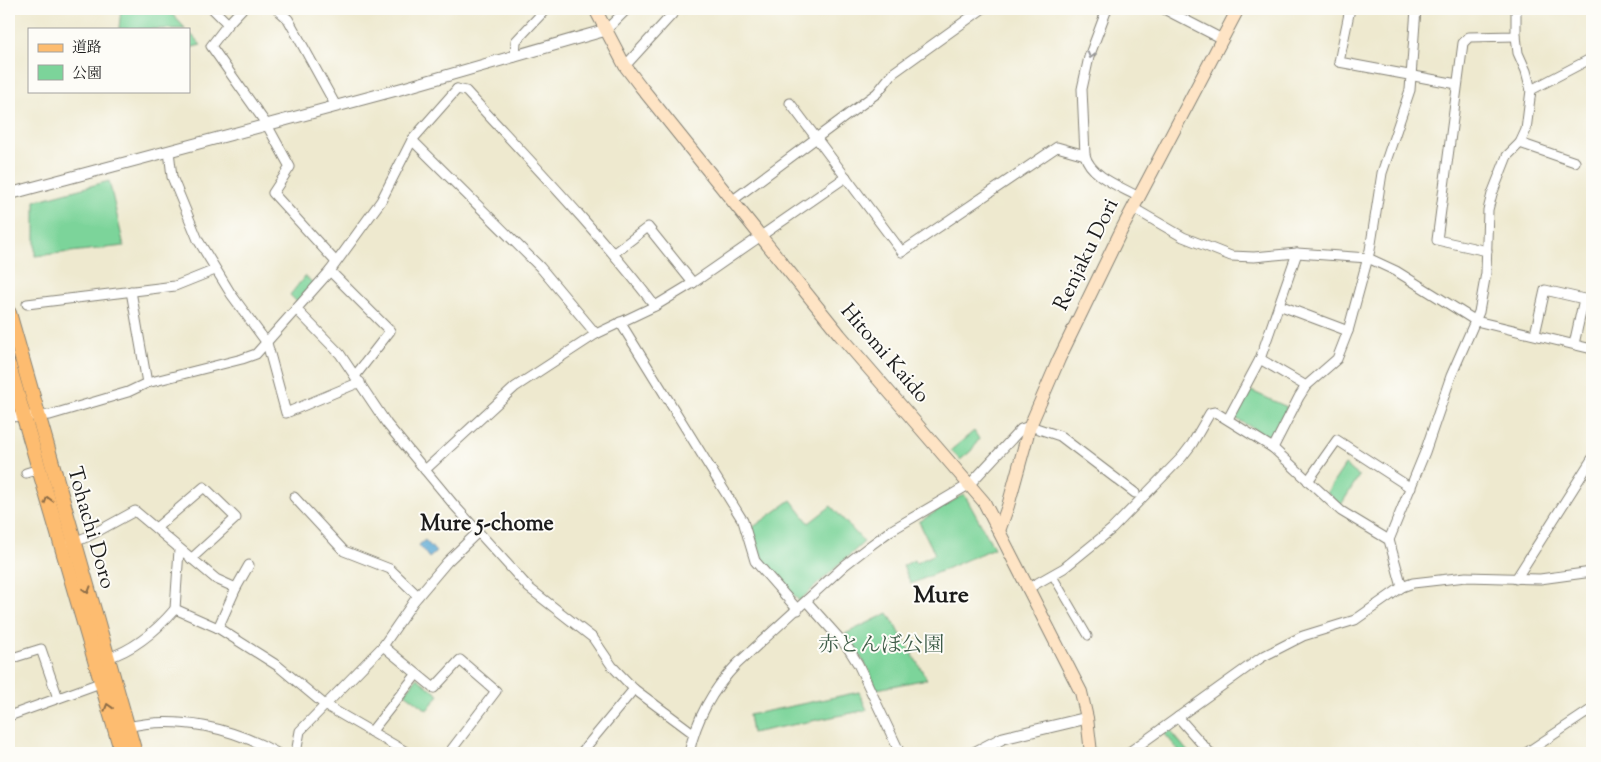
<svg xmlns="http://www.w3.org/2000/svg" width="1601" height="762" viewBox="0 0 1601 762" font-family="'Sorts Mill Goudy','Noto Serif JP',serif">
<style>
.green{fill:#7cd49a;stroke:#4c785b}
.water{fill:#59a7d3;stroke:#3a6278}
.lines{fill:none;stroke-linecap:round;stroke-linejoin:round}
.pedestrian-casing{stroke:#858276;stroke-width:9}
.minor-casing{stroke:#858276;stroke-width:11}
.tertiary-casing{stroke:#858276;stroke-width:13}
.secondary-casing{stroke:#858276;stroke-width:14}
.primary-casing{stroke:#858276;stroke-width:16}
.pedestrian{stroke:#fff;stroke-width:7}
.minor{stroke:#fff;stroke-width:9}
.tertiary{stroke:#fff;stroke-width:11}
.secondary{stroke:#fee4c5;stroke-width:12}
.primary{stroke:#fdbc6f;stroke-width:14}
.oneway{stroke:#999}
.oneway2{stroke:#8c6c46}
.labels{text-anchor:middle;dominant-baseline:central;stroke-width:4;stroke-linejoin:round;paint-order:stroke}
.street-label{font-size:21px;fill:#1c1c1c;stroke:#fdfcf7}
.park-label{font-size:21px;fill:#3e5c48;stroke:#fdfcf7}
.neighbourhood-label{font-size:22px;font-weight:bold;fill:#1c1c1c;stroke:#fdfcf7}
.quarter-label{font-size:24px;font-weight:bold;fill:#1c1c1c;stroke:#fdfcf7}
</style>
<rect width="100%" height="100%" fill="#fdfcf7"/>
<filter id="ink" filterUnits="userSpaceOnUse"><feTurbulence type="fractalNoise" baseFrequency=".02" numOctaves="2"/><feDisplacementMap in="SourceGraphic" scale="10" xChannelSelector="R" yChannelSelector="G"/><feConvolveMatrix kernelMatrix="1 2 1 2 8 2 1 2 1" color-interpolation-filters="sRGB"/></filter>
<filter id="wash" filterUnits="userSpaceOnUse"><feTurbulence type="fractalNoise" baseFrequency=".0096" numOctaves="4" result="noise"/><feDisplacementMap in="SourceGraphic" scale="20" xChannelSelector="R" yChannelSelector="G"/><feGaussianBlur stdDeviation="1.12" result="paint"/><feColorMatrix in="noise" values="0 0 0 0 0 0 0 0 0 0 0 0 0 0 0 0 0 1.4 0 .05"/><feComposite in="paint" operator="in"/></filter>
<g filter="url(#wash)">
<rect width="100%" height="100%" fill="#eee9cf"/>
<g class="green">
<path d="M121,9h46l19,20h-67z"/>
<path d="M189,32l12,13 -12,3z"/>
<path d="M109,181l15,65 -89,10v-55z"/>
<path d="M305,276l8,7 -16,19 -7,-7z"/>
<path d="M1247,389l40,18 -12,30 -5,1 -35,-20v-4z"/>
<path d="M974,431l5,8 -8,12 -11,9 -9,-10z"/>
<path d="M1345,465l14,11 -18,29 -14,-13z"/>
<path d="M964,494l30,54 -83,36 -8,-18 11,-6 2,3 19,-9 -16,-32z"/>
<path d="M791,500l18,23 22,-17 33,36 -65,59 -36,-40 -11,-33z"/>
<path d="M888,613l39,66 -50,10 -10,-22 -22,-33z"/>
<path d="M417,678l22,17 -12,15 -22,-17z"/>
<path d="M859,692l8,18 -115,23 -3,-18z"/>
<path d="M1169,729l20,24h-8l-17,-20z"/>
<path d="M1289,748l4,5h-39z"/>
</g>
<path class="water" d="M425,540l11,12 -7,6 -10,-13z"/>
</g>
<g filter="url(#ink)">
<g class="lines">
<defs>
<path id="pedestrian" d="M1054,578l34,58"/>
<g id="minor">
<path d="M213,9l15,15 -17,22 56,79 23,42 -17,26 63,69"/>
<path d="M277,9l11,10 48,87"/>
<path d="M1107,9l-18,48 -7,32 3,66c5,21 36,32 54,42"/>
<path d="M1164,9l58,30"/>
<path d="M1350,9l-11,53 118,22"/>
<path d="M228,24l14,-15"/>
<path d="M606,30l21,-21"/>
<path d="M515,57l1,-16 30,-32"/>
<path d="M625,66l52,-57"/>
<path d="M457,89l9,2c64,70 131,139 189,215"/>
<path d="M1531,90l61,-32"/>
<path d="M790,103l112,149 155,-105 28,8"/>
<path d="M412,140l128,127 56,67"/>
<path d="M1520,143l55,19"/>
<path d="M169,151l3,26 26,63 33,54 36,49 19,70 74,-31"/>
<path d="M733,200l144,-107 16,-20 89,-64"/>
<path d="M1133,208l50,29 48,19 23,1 43,-4 71,5 28,13 80,50 116,28"/>
<path d="M1487,251l-50,-11 26,-197 6,-6 47,-1v-27"/>
<path d="M614,253l34,-26 45,56"/>
<path d="M330,271l60,60 -35,45"/>
<path d="M131,291l16,92"/>
<path d="M27,304l148,-18 40,-16"/>
<path d="M1279,305l69,26"/>
<path d="M296,309l44,45 47,70 67,81 75,83 64,50 19,28 22,23 59,44"/>
<path d="M620,322l123,199 12,40 43,49"/>
<path d="M1535,334l10,-44 39,9 -10,45"/>
<path d="M1260,359l46,27"/>
<path d="M9,417l41,-2 78,-23 19,-9 95,-24 14,-5 74,-83 51,-70 31,-61 45,-51"/>
<path d="M1228,419l32,-60 37,-106"/>
<path d="M1273,448l68,63 48,29 13,47"/>
<path d="M425,470l90,-83 81,-53 59,-28 38,-23 153,-106"/>
<path d="M26,473l13,-4"/>
<path d="M1308,481l29,-41 74,48"/>
<path d="M294,497l50,54 46,18 28,27"/>
<path d="M156,528l48,-41 32,31 -45,41"/>
<path d="M1389,540l36,-88 26,-76 28,-64 7,-39 2,-63 4,-16 15,-38 13,-13 6,-13 5,-40 -5,-19 -8,-18 -2,-17"/>
<path d="M70,544l21,-9 44,-24 81,68 20,9 -18,40"/>
<path d="M1516,579l76,-120"/>
<path d="M236,588l13,-23"/>
<path d="M1027,589l37,-21 48,-39 70,-72 10,-13 18,-31 5,-1 58,36 26,-51 7,-11 31,-27 11,-28 22,-81 12,-77 28,-83 6,-81"/>
<path d="M807,602l41,46 10,16 42,89"/>
<path d="M175,609l4,-59"/>
<path d="M383,646l51,42 26,-28 36,31 -47,62"/>
<path d="M107,658c27,-8 50,-28 68,-49l43,19 60,38 47,39 83,48"/>
<path d="M9,659l32,-10 17,49"/>
<path d="M9,716l91,-33"/>
<path d="M1178,717l32,36"/>
<path d="M127,727c50,-12 106,1 150,26"/>
<path d="M371,732l45,-57"/>
<path d="M296,753l4,-22 83,-85 31,-45 33,-39 31,-30"/>
<path d="M581,753l53,-64"/>
<path d="M689,753c7,-33 24,-64 48,-89l108,-99 22,-17 23,-17 80,-47 51,-55 9,-3 30,10 75,57"/>
<path d="M1128,753l134,-96 41,-21 52,-16 47,-33 11,-4 53,-6 74,2 52,-7"/>
<path d="M1526,753l66,-44"/>
</g>
<g id="tertiary">
<path d="M9,194l395,-106 202,-58"/>
<path d="M974,753l29,-15 84,-20"/>
</g>
<g id="secondary">
<path d="M595,9l30,57 16,21 199,248 144,167 97,190 6,26 4,35"/>
<path d="M999,531l9,-25 22,-80 29,-67 63,-130 116,-220"/>
</g>
<g id="primary">
<path d="M9,313l126,440"/>
<path d="M9,366l113,387"/>
</g>
</defs>
<use href="#pedestrian" class="pedestrian-casing"/>
<use href="#minor" class="minor-casing"/>
<use href="#tertiary" class="tertiary-casing"/>
<use href="#secondary" class="secondary-casing"/>
<use href="#primary" class="primary-casing"/>
<use href="#pedestrian" class="pedestrian"/>
<use href="#minor" class="minor"/>
<use href="#tertiary" class="tertiary"/>
<use href="#secondary" class="secondary"/>
<use href="#primary" class="primary"/>
</g>
<defs><path id="oneway-chevron" d="M-2-3.5L2.5 0L-2 3.5" fill="none" stroke-width="1.6" stroke-linecap="round" stroke-linejoin="round" transform="scale(1.25)"/></defs>
<use class="oneway" href="#oneway-chevron" transform="translate(1091 55) rotate(107)"/>
<g class="oneway2">
<use href="#oneway-chevron" transform="translate(48 500) rotate(-106)"/>
<use href="#oneway-chevron" transform="translate(87 590) rotate(74)"/>
<use href="#oneway-chevron" transform="translate(108 707) rotate(-107)"/>
</g>
</g>
<g class="labels">
<g class="street-label">
<text transform="translate(1087 255) rotate(-64)">Renjaku Dori</text>
<text transform="translate(884 354) rotate(49)">Hitomi Kaido</text>
<text transform="translate(90 528) rotate(74)">Tohachi Doro</text>
</g>
<g class="park-label">
<text x="881" y="646">赤とんぼ公園</text>
</g>
<g class="neighbourhood-label">
<text x="487" y="525">Mure 5-chome</text>
</g>
<g class="quarter-label">
<text x="941" y="596">Mure</text>
</g>
</g>
<rect width="1601" height="762" fill="none" stroke="#fdfcf7" stroke-width="30"/>
<rect x="28" y="28" width="162" height="65" fill="#fdfcf7" stroke="#a3a29f"/>
<rect x="38" y="44" width="25" height="8" fill="#fdbc6f" stroke="#a3a29f"/>
<text x="72" y="52" font-size="15" fill="#1c1c1c">道路</text>
<rect x="38" y="65" width="25" height="15" fill="#7cd49a" stroke="#a3a29f"/>
<text x="72" y="78" font-size="15" fill="#1c1c1c">公園</text>
</svg>
